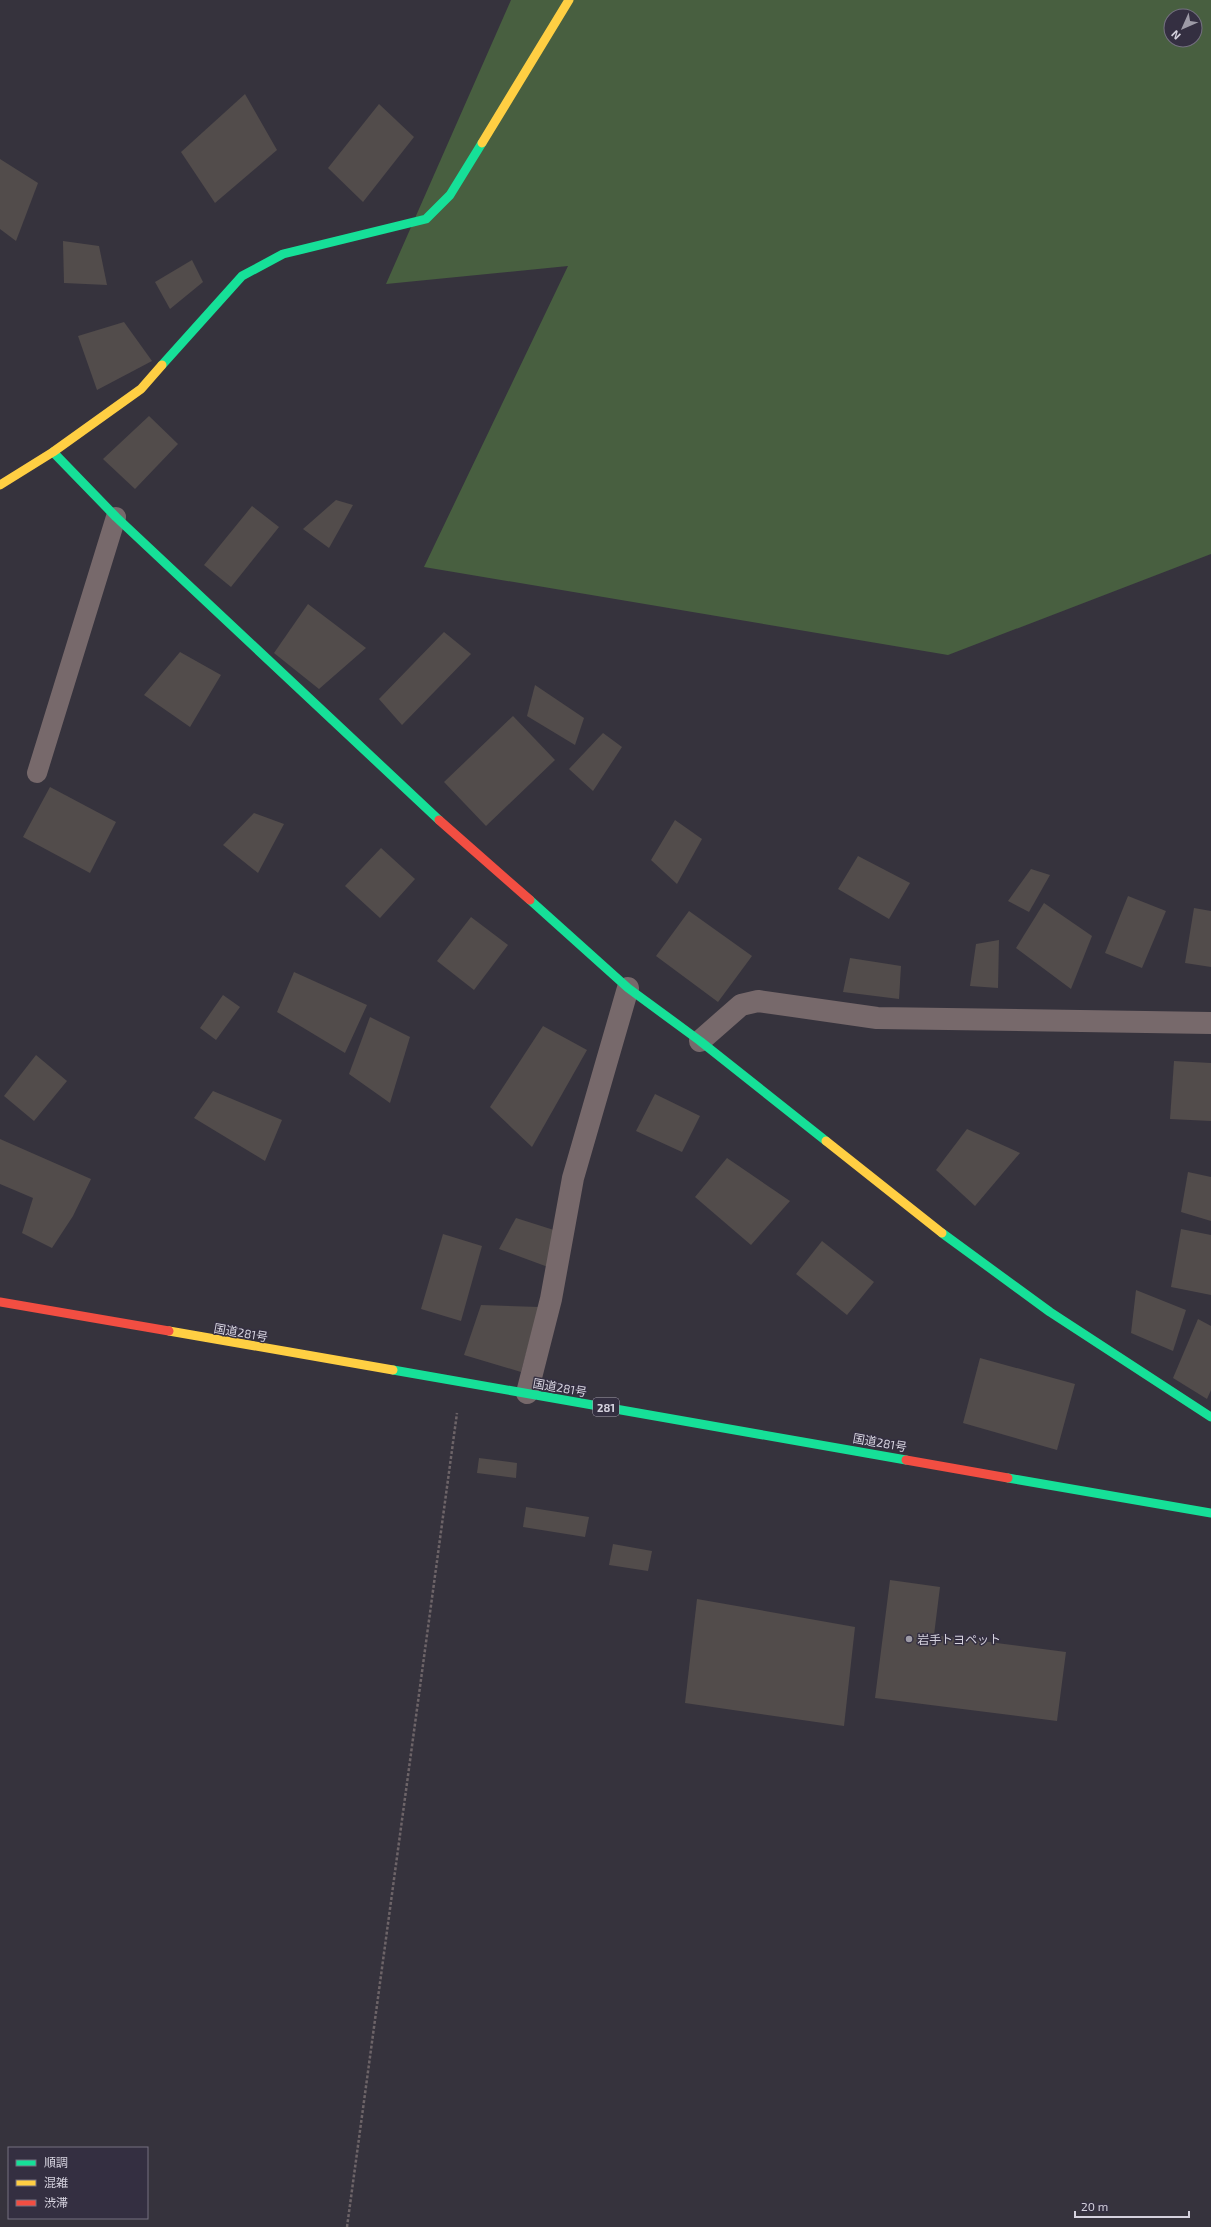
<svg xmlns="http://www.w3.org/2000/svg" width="1211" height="2227" viewBox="0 0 1211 2227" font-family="'Exo 2','Noto Sans JP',sans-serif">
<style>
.forest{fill:#485f40;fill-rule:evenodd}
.building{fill:#524c4b}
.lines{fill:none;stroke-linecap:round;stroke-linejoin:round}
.path{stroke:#6d6468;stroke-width:2.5;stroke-dasharray:3 2;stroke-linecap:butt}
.lane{stroke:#77696b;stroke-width:20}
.street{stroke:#77696b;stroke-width:22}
.fast{stroke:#16e098;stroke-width:9}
.slow{stroke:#ffcf43;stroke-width:9}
.jam{stroke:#f24e42;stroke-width:9}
.poi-dot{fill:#9d9aa6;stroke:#342f41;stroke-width:1.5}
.labels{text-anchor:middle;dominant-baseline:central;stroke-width:3;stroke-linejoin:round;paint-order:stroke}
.shield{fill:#342f41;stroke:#a5a1af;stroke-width:1}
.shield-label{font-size:11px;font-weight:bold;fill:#d5d2de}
.street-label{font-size:12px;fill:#d5d2de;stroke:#342f41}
.poi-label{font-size:12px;fill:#d5d2de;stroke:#342f41;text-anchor:start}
</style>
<rect width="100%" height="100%" fill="#36333d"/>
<path class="forest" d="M511,0h700v554l-263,101 -524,-88 144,-301 -182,18zM1171,16h24v24h-24z"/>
<g class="building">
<path d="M245,94l32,56 -62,53 -34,-51z"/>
<path d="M379,104l35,33 -51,65 -35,-34z"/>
<path d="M0,159l38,24 -22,58 -16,-12z"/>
<path d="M63,241l36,5 8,39 -43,-2z"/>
<path d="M192,260l11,22 -33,27 -15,-27z"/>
<path d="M124,322l28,39 -55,29 -19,-54z"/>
<path d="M149,416l29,28 -43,45 -32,-30z"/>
<path d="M336,500l17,5 -24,43 -26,-19z"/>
<path d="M252,506l27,21 -48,60 -27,-22z"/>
<path d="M308,604l58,44 -47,41 -45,-36z"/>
<path d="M444,632l27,22 -69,71 -23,-26z"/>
<path d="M180,652l41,23 -31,52 -46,-32z"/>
<path d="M535,685l49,33 -9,27 -48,-29z"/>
<path d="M513,716l42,44 -69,66 -42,-44z"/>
<path d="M603,733l19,14 -29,44 -24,-22z"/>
<path d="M50,787l66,35 -26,51 -67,-36z"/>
<path d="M254,813l30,11 -26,49 -35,-28z"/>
<path d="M675,820l27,19 -25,45 -26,-24z"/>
<path d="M381,848l34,31 -35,39 -35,-32z"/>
<path d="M858,856l52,27 -21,36 -51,-30z"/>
<path d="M1031,869l19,6 -21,37 -21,-11z"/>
<path d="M1128,896l38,15 -24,57 -37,-15z"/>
<path d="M1044,903l48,33 -21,53 -55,-41z"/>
<path d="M1194,908l17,3v56l-26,-4z"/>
<path d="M689,911l63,45 -34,46 -62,-46z"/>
<path d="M471,917l37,28 -34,45 -37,-29z"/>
<path d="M999,940l-1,48 -28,-2 6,-42z"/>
<path d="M850,958l51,8 -2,33 -56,-7z"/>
<path d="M294,972l73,33 -22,48 -68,-41z"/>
<path d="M223,995l17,12 -24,33 -16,-12z"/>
<path d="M370,1017l40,20 -20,66 -41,-29z"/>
<path d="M543,1026l44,24 -55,97 -42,-40z"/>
<path d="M36,1055l31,26 -33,40 -30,-25z"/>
<path d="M1174,1061l37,2v58l-41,-2z"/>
<path d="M213,1091l69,29 -17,41 -71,-43z"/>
<path d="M655,1094l45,22 -18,36 -46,-21z"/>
<path d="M967,1129l53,24 -45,53 -39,-36z"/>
<path d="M0,1139l91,40 -18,37 -21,32 -30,-15 11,-35 -33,-14z"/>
<path d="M727,1158l63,43 -39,44 -56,-48z"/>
<path d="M1188,1172l23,5v44l-30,-9z"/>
<path d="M516,1218l41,13 -9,36 -49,-18z"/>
<path d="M1181,1229l30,6v60l-40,-8z"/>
<path d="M443,1234l39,12 -21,75 -40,-12z"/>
<path d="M822,1241l52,41 -27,33 -51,-41z"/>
<path d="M1136,1290l50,20 -13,41 -42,-18z"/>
<path d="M481,1305l58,2 -18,65 -57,-17z"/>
<path d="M1198,1319l13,7v64l-4,9 -34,-21z"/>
<path d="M980,1358l95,26 -18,66 -94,-27z"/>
<path d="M479,1458l38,5 -1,15 -39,-5z"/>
<path d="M526,1507l63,10 -4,20 -62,-10z"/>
<path d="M613,1544l39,7 -4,20 -39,-6z"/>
<path d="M890,1580l50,7 -6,48 132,17 -9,69 -182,-23z"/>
<path d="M697,1599l158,28 -11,99 -159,-23z"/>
</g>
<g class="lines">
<path class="path" d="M347,2227l110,-814"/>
<path class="lane" d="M37,773l79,-256"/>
<g class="street">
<path d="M700,1041l41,-36 17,-4 119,17 334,5"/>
<path d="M527,1393l24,-94 22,-121 55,-190"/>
</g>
<g class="fast">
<path d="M162,365l80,-89 41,-22 143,-35 24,-24 32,-52"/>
<path d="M53,452l63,65 323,303"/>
<path d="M530,900l98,88 72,53 126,100"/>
<path d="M942,1233l108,79 161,105"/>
<path d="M393,1370l513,90"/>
<path d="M1008,1478l203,35"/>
</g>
<g class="slow">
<path d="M482,143l87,-143"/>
<path d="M0,485l53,-33 88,-63 21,-24"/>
<path d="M826,1141l116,92"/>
<path d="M169,1331l224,39"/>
</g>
<g class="jam">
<path d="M439,820l91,80"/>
<path d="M0,1302l169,29"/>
<path d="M906,1460l102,18"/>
</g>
</g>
<circle class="poi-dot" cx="909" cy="1639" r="4"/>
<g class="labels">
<rect class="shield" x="593" y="1398" width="26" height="18" rx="3"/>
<g class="shield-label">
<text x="606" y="1407">281</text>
</g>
<g class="street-label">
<text transform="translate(241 1332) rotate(10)">国道281号</text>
<text transform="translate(560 1387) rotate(10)">国道281号</text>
<text transform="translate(880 1442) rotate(10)">国道281号</text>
</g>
<g class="poi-label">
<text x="917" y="1639">岩手トヨペット</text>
</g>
</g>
<rect x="8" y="2147" width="140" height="72" fill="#342f41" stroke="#747080"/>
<rect x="16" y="2160" width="20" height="6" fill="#16e098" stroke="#747080"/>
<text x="44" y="2167" font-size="12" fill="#d5d2de">順調</text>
<rect x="16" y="2180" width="20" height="6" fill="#ffcf43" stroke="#747080"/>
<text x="44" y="2187" font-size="12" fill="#d5d2de">混雑</text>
<rect x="16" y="2200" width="20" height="6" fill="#f24e42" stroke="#747080"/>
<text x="44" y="2207" font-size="12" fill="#d5d2de">渋滞</text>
<g transform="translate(1183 28) rotate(225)"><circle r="19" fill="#342f41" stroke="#747080"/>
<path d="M0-3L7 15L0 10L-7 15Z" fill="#9d9aa6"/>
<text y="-6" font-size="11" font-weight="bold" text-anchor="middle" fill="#d5d2de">N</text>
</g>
<path d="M1075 2211v6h114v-6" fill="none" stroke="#d5d2de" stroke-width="2"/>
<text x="1081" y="2211" font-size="12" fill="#d5d2de" stroke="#342f41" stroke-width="3" paint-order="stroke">20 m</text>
</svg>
